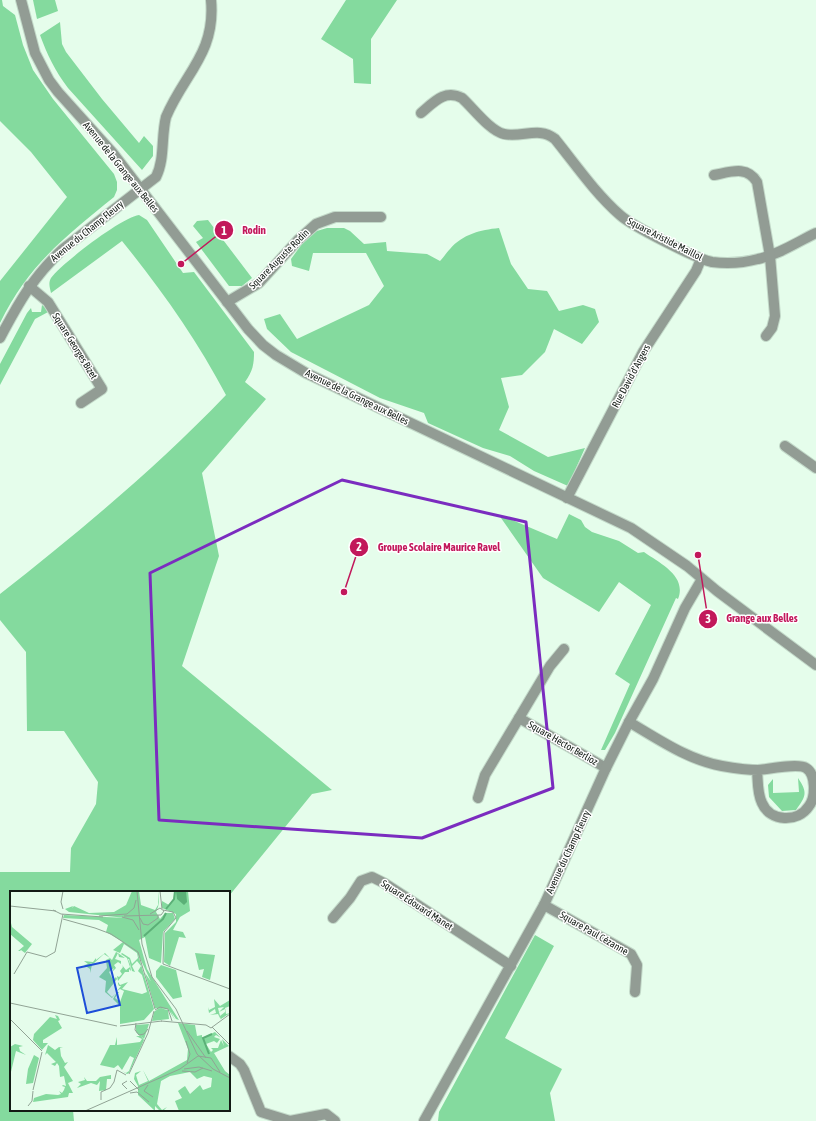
<svg xmlns="http://www.w3.org/2000/svg" width="816" height="1121" viewBox="0 0 816 1121" font-family="'Asap Condensed',sans-serif">
<style>
.green{fill:#84da9e}
.lines{fill:none;stroke-linecap:round;stroke-linejoin:round}
.minor-casing{stroke:#c3d9c9;stroke-width:12}
.minor{stroke:#929c94;stroke-width:10}
.marked{fill:none;stroke:#7b2cbf;stroke-width:3;stroke-linejoin:round}
.labels{text-anchor:middle;dominant-baseline:central;stroke-width:3;stroke-linejoin:round;paint-order:stroke}
.street-label{font-size:10px;fill:#131b15;stroke:#fff}
.inset-river{fill:none;stroke:#5bb077;stroke-width:2}
.inset-road{fill:none;stroke:#91a395;stroke-width:1}
.view{fill:#1d4ed8;fill-opacity:0.15;stroke:#1d4ed8;stroke-width:2}
.inset-edge{fill:none;stroke:#131b15;stroke-width:2}
.leader{fill:none;stroke:#c2185b;stroke-width:1.5}
.callout-dot{fill:#c2185b;stroke:#fff;stroke-width:1.5}
.mark-label{font-size:12px;text-anchor:middle;font-weight:bold;fill:#fff}
.callout-label{font-size:11px;text-anchor:middle;font-weight:bold;fill:#c2185b;stroke:#fff;stroke-width:3;stroke-linejoin:round;paint-order:stroke}
</style>
<rect width="100%" height="100%" fill="#e5fdeb"/>
<g class="green">
<path d="M0,0h2l1,6 12,9 8,30 10,25 20,29 61,75 3,8v8l-3,7c-48,39 -86,68 -114,126v-42l67,-84 -36,-45 -31,-31z"/>
<path d="M33,0h22l3,11 -21,8z"/>
<path d="M346,0h51l-26,39v45l-17,-1 -1,-24 -32,-20z"/>
<path d="M60,22l2,22 4,8 36,47 37,44 5,-7 9,10v10l-11,14 -74,-82c-13,-17 -21,-34 -28,-53z"/>
<path d="M139,215l8,5 36,53 11,-1 60,80c0,12 -1,19 -9,30l21,17 -64,74 17,83 -37,110 150,124 -20,4 -83,102v-4h-218v218h62l1,11h-74v-249h70l1,-24 25,-44 2,-22 -34,-51h-37l-1,-79 -26,-32v-26c79,-62 156,-126 226,-199 -29,-55 -65,-106 -104,-154l-71,52c-1,-5 -3,-10 0,-15 10,-14 71,-61 88,-63z"/>
<path d="M208,220l44,58 -10,8h-13l-33,-44 7,-4 -10,-12 4,-5z"/>
<path d="M327,228h17l6,3 14,13 22,-2 1,9 40,3 13,7c4,-4 6,-8 10,-12 13,-15 30,-19 49,-21l12,36 17,25 19,2 12,20 24,-6 12,4 4,13 -17,22 -28,-15 -9,23 -23,23 -21,3 8,29 -10,23 49,27 37,-9 -17,38 -34,-15 -24,-15 -27,-8 -55,-25 -4,-10 -44,-15 -89,-46 -24,-23 -3,-10 16,-5 17,25 72,-34 15,-19 -18,-33h-53l-4,18 -17,-5 -1,-7 19,-26z"/>
<path d="M42,305l8,6 -15,8 -35,66v-21l27,-51 4,-5 1,4h9z"/>
<path d="M569,514l12,6 4,7 7,5 27,9 19,12 6,-1c17,12 43,24 34,47l-2,-1 -61,135 -10,17h-4l29,-66 -15,-10 36,-69 -32,-23 -20,30 -56,-34 -42,-60 4,-1 52,22z"/>
<path d="M798,778c10,15 8,18 -2,32l-14,1 -13,-14 -1,-12 5,-6v14l26,-1z"/>
<path d="M535,935l19,11 -49,92 57,31 -12,24 5,28h-117l1,-9z"/>
</g>
<g class="lines">
<defs>
<g id="minor">
<path d="M21,0l14,53 14,27 9,12 54,60 136,177 15,16 13,10 30,18 325,155 56,38 30,25 99,74"/>
<path d="M421,113c13,-11 24,-24 41,-15 11,10 28,33 42,36 18,4 35,-8 51,5 21,26 40,54 65,76 12,11 77,44 92,47 15,2 31,1 46,-3 20,-4 39,-17 58,-26"/>
<path d="M714,175c16,-3 33,-10 43,7l13,74 5,60 -3,12 -6,8"/>
<path d="M29,286l19,16 54,87 -21,14"/>
<path d="M227,302l32,-19 39,-43 18,-16 19,-7h46"/>
<path d="M0,338c19,-36 33,-61 63,-89l93,-72c9,-18 5,-40 10,-60 18,-43 50,-64 45,-117"/>
<path d="M785,446l31,22"/>
<path d="M567,498l76,-146 53,-81 5,-12"/>
<path d="M519,718l87,50"/>
<path d="M629,722c29,17 59,38 93,44 11,2 24,4 36,4 11,-1 40,-7 48,-2 10,6 10,29 3,38 -11,17 -39,16 -47,-3 -5,-10 -4,-23 -5,-33"/>
<path d="M478,798l7,-23 65,-109 14,-17"/>
<path d="M544,905l87,49 6,11 -2,27"/>
<path d="M333,918l17,-20 11,-17 11,-4 12,6 127,83"/>
<path d="M229,1056l11,8 4,6 17,42 29,9"/>
<path d="M290,1121l36,-7 9,7"/>
<path d="M424,1121l120,-216 62,-137 23,-46 24,-43 32,-71 17,-29"/>
</g>
</defs>
<use href="#minor" class="minor-casing"/>
<use href="#minor" class="minor"/>
</g>
<path class="marked" d="M342,480l184,42 27,266 -131,50 -263,-18 -9,-247z"/>
<g class="labels">
<g class="street-label">
<text transform="translate(121 167) rotate(51)">Avenue de la Grange aux Belles</text>
<text transform="translate(87 231) rotate(-39)">Avenue du Champ Fleury</text>
<text transform="translate(665 239) rotate(27)">Square Aristide Maillol</text>
<text transform="translate(279 259) rotate(-45)">Square Auguste Rodin</text>
<text transform="translate(75 346) rotate(58)">Square Georges Bizet</text>
<text transform="translate(631 376) rotate(-62)">Rue David d'Angers</text>
<text transform="translate(357 397) rotate(26)">Avenue de la Grange aux Belles</text>
<text transform="translate(563 743) rotate(30)">Square Hector Berlioz</text>
<text transform="translate(568 852) rotate(-65)">Avenue du Champ Fleury</text>
<text transform="translate(417 905) rotate(33)">Square Édouard Manet</text>
<text transform="translate(594 933) rotate(30)">Square Paul Cézanne</text>
</g>
</g>
<g transform="translate(10 891)">
<rect width="220" height="220" fill="#e5fdeb"/>
<path d="M122,0h7l2,14 14,5 3,-5 1,-14v11l-1,5 -2,5 4,7 5,-6h8l2,6 -12,13 -2,31 -12,-5 -4,-21 -6,3 8,29 32,51 -3,-1 -23,-33 -15,-32 16,55 -10,11 -24,4v-18l-7,-7 4,-7h2l-4,6 5,4 4,-11 -4,-2 -3,2 4,-5h-2l-1,-2v-2l2,3 8,-3 -6,7 20,5 5,-2 -5,-17 -4,-4 3,-5 -4,-5 -5,5 3,6 -3,-1 -3,-12h-1l2,5 1,7 -2,-2v3h-4l-7,9 -1,-5 2,1 3,-3 -2,-3 3,-4 -1,-2 4,5 4,-3 -3,-9 -6,-4 1,-1 8,5 2,6 6,-6 -1,-5 -13,-9 -4,9 -7,-3 10,-8 -17,-10 2,-7 -9,-5 -36,-2 1,-3 62,3 -57,-6 -4,-3 8,-3 -1,2 2,-2 15,7 25,-1 12,-7zM165,0h13l2,20 -10,6 -7,13 10,2 3,6 -7,-1 -9,29 -6,-4 1,-29 11,-11v-8l-14,-6v-7l7,4 5,-6zM0,28l2,8 20,17 -7,9 -4,-3 -1,1h-2l6,-5 -14,-12zM100,60l-5,2 7,7 4,-8 2,1 7,5 -6,-1 -1,-4 -3,6 6,2v3l-3,-2 -4,3 2,3 -3,3 2,3 -2,-3v-1l1,-2 -5,4 4,8 3,-3 1,2 -10,13 5,5 3,-3 -3,4 -7,-6 1,-11 -7,-4 8,-9 -1,-8 4,-2 -6,-4 -11,10 -3,-1 2,2 -2,8v-4l-6,-4 4,-1 -4,-3 9,1 3,-4v2l9,-7zM185,62l20,2 -5,25 -8,-3 2,-8 -5,1zM151,74l15,5 6,27 -9,2 -17,-22v-6zM135,82l23,33 7,14 -7,-11 -13,-1zM204,108l6,7 10,-6v6l-5,2 1,6 4,-1 -9,6 -1,-3 5,-4v-3l-6,3 5,-5 -6,1 3,12 -3,-6 -8,1 6,-2 -1,-4 -6,4 -1,-6 1,3 6,-3zM149,117l9,2 1,9 -17,2 2,-9zM45,124l3,1 2,4 -2,1 4,7 -19,12v3h5l-6,7 -9,-10 1,-6 16,-17 7,2zM168,132l17,2 2,11 5,-1v3l13,-6 6,6 -5,-3 -2,2 6,2 -3,4 -3,-2 -8,3 5,8 2,-2 -2,-2h7l3,-8 3,6 -2,-7 7,7 -15,7 11,18 5,4v36h-51l-4,-10 7,-3 -4,-7 4,-3 3,-2 5,8 10,-9 3,5 8,-3 1,-9 -8,-2 -7,3 -7,-7 -20,4 -9,5 -4,23 5,6 5,-3 -4,4h-3l-5,-5v5l-17,-16v-9l-4,-7 1,-6 6,-2 -5,4 3,10 9,-4 -5,-11 6,11 38,-21 1,-11zM139,133l-5,15 -3,-3 3,4 -15,33 -2,1 -5,-3 4,2 3,-2 5,-13 -4,-2 -8,14 -4,-5 -4,3 -14,-3 10,-20h5l2,-8v8l23,-3 2,-3 -6,-3h4l-4,-4v-7zM5,153l8,2 -4,1 1,4 6,4 -10,-4 -6,25v-29zM38,154l7,5 4,-3 4,1h-3l1,8 4,7 3,-1 -4,5 9,14 -5,2 5,10h-4l-1,4 -35,5 1,-4 12,-4 12,1 3,-1 -2,-3 3,2 2,-3 1,-3 -3,-1 1,-1 3,1 -2,-10 -4,1 -1,-11 -2,-3 -2,3 -4,-2 5,-2 -9,-9 -2,2zM24,164l5,3 -6,25 -7,1 2,-15zM101,184v4h-4l-1,11 -7,1 1,-10 -3,4 -6,-2 -14,5 4,-4 -3,-2 7,-2 -1,-3 3,4h9l4,-4z" fill="#84da9e"/>
<path d="M166,0h10l1,11 -3,3 -7,-6z" fill="#5bb077"/>
<path class="inset-river" d="M156,18l8,-10 1,-8M134,45l19,-17 3,-6M199,163l-6,-16 9,-4"/>
<path class="inset-road" d="M127,0l5,53 10,33 24,32 21,45 16,15 17,9M150,0l2,18M0,15l46,5M53,18l-2,-7 2,-11M43,19l8,4 42,3M153,19l10,2 3,6 -12,14 -1,32 67,25M89,25l28,-2 7,-6 2,-8M114,25l37,-1 3,-4 -4,-3 -10,6M112,26l11,3 6,10M130,27l3,6 5,1 10,-7v-3M53,28l32,9M85,37l16,6 27,18 17,57M4,83l13,-22 19,5 9,-5 8,-38M0,112l107,23M145,119l5,-3 8,2 4,12M0,128l32,32M151,130l45,4 5,3 19,-14M126,132l-1,7 4,5 5,-1 4,-5M110,135l42,-5M202,136l18,18M177,140l19,27M176,150l4,13 -3,9M174,178l15,-2 13,4M172,180l13,1 8,-4M119,183l19,-41 6,-22M117,190l-5,3 5,5M120,190l9,9M138,194l-4,6 9,6M23,199l9,-38M120,202l7,-1 12,10M91,209v-8l9,-4 4,-6 3,-12 9,5M18,215l4,-5 1,-10M75,220l95,-42 18,-13 13,2 9,14"/>
<path class="view" d="M99,70l11,44 -33,8 -10,-45z"/>
<rect width="220" height="220" class="inset-edge"/>
</g>
<path class="leader" d="M181 264L224 230M344 592L359 547M698 555L708 619"/>
<g class="callout-dot">
<circle cx="181" cy="264" r="4"/>
<circle cx="344" cy="592" r="4"/>
<circle cx="698" cy="555" r="4"/>
<circle cx="224" cy="230" r="10"/>
<circle cx="359" cy="547" r="10"/>
<circle cx="708" cy="619" r="10"/>
</g>
<g class="mark-label">
<text x="224" y="235">1</text>
<text x="359" y="551">2</text>
<text x="708" y="623">3</text>
</g>
<g class="callout-label">
<text x="254" y="234">Rodin</text>
<text x="439" y="551">Groupe Scolaire Maurice Ravel</text>
<text x="762" y="622">Grange aux Belles</text>
</g>
</svg>
